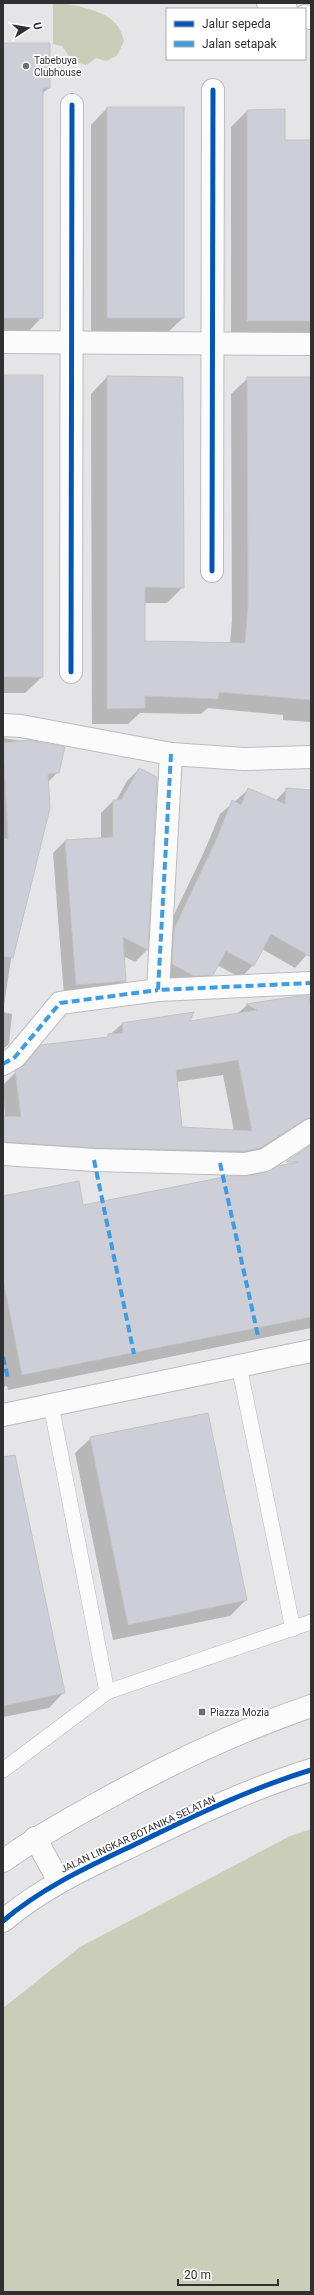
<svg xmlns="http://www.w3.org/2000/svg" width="314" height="2295" viewBox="0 0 314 2295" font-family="Roboto,sans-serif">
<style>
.green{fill:#caceb9}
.shadow{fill:#0003;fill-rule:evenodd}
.building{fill:#ceced8;stroke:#c3c3c5;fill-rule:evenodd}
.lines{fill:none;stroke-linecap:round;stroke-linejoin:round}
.service-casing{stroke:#bcbcbd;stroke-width:16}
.minor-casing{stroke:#bcbcbd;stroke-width:24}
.tertiary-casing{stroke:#bcbcbd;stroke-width:24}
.service{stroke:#fbfbfb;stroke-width:15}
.minor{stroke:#fbfbfb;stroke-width:22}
.tertiary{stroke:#fbfbfb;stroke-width:22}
.quiet{stroke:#3e9de2;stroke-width:4;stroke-dasharray:8 4;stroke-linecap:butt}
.cycleway-casing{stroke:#fff;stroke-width:8}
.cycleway{stroke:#0057b8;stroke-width:5}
.poi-dot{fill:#6f6f71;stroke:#fff;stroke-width:1.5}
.labels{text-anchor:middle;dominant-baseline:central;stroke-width:3.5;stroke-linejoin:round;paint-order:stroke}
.poi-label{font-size:10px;fill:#303032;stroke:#fff;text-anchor:start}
.street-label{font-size:10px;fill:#303032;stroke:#fff}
</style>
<rect width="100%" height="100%" fill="#e5e5e7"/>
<g class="green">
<path d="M53,3c16,0 50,7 61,19 6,6 8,12 10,19l-7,15 -11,5 -10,-3 -9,7 -14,-3 -11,-16 -9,-2z"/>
<path d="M311,1829v463h-308v-284l77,-61 208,-110z"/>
</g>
<g class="shadow">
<path d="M3,44l46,44 -7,6v223l-14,15h-25z"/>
<path d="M107,108l76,210 -17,16h-75v-209z"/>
<path d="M247,111l37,30h27v191l-4,5h-76v-210z"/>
<path d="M3,376l39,301 -17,16h-22z"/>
<path d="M107,377l76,210 -16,16h-23v39l86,2 2,-24 -1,-226 17,-16h63v344l-28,-2v-5l-75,-7 -7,6 -61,-1 -12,11h-36l-1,-330z"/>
<path d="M3,738l61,10 -6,24 -11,11 2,25 -38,151 -8,53 9,2 -3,30 -6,5z"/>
<path d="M139,769l17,9 -9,172 -12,12 -12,-6 2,25 -12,12 -49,3 -11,-143 12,-12 36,-2v-26l12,-12h3l11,-20z"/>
<path d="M248,790l27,11 11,-11 25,1v159l-16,18 -33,-19 -9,16 -12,13 -24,-13 -4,9 -13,13 -40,-11 1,-34 43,-90 16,-38z"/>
<path d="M308,997l3,19v105l-70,42 -238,-6v-40h2l-2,-32 39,-39 64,-8 16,-14 71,-10 -5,8 49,-8 10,-9zM223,1075l11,56 -53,-3 -5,-46z"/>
<path d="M311,1161v167l-303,62 -1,-4 -4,1v-190l80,9 165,-29z"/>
<path d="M91,1438l155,162 -16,16 -117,24 -38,-187z"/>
<path d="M14,1455l50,237 -15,16 -46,9v-260z"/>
</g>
<g class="building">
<path d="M3,43h47v45h-7v230h-40z"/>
<rect x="107" y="107" width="77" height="211"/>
<path d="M285,109v31h26v181h-64v-211z"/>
<rect x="3" y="375" width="40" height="302"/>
<path d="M107,376l76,1 1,211 -39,-1v54l100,2 3,-39 -1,-227h64v323l-92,-8 -1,7 -73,-3v12l-38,1z"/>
<path d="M28,740l37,7 -6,26 -11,1 2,34 -37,150 -10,-2v-117l5,-1 -5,-95z"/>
<path d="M139,768l18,9 -9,173 -25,-13 3,44 -50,4 -11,-145 48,-3v-37h8z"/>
<path d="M248,788l37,16 1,-16 25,2v167l-40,-23 -17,32 -28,-15 -13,24 -19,1 -22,-12 2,-35 43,-91 15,-38 9,5z"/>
<path d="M299,996h10l2,13v109l-7,2 -44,28 -16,3 -149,-3 -92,-6v-26l18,1 -6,-46 9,-6 17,-20 67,-8v-3l15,-1 -1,-10 72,-11 -4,9 67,-11 -11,-6zM238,1060l14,71 -70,-4 -6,-57z"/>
<path d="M311,1145v172l-289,58 -19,-96v-83l76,-15 4,24 146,-29h18l20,-4 11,-6 20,-4h-12z"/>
<path d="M208,1413l39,187 -119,25 -38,-188z"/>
<path d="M15,1455l50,238 -62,13v-249z"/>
</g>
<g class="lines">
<defs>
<g id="service">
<path d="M239,1366l54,263"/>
<path d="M51,1405l56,287"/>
<path d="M3,1770l104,-78 204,-70"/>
</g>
<g id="minor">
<path d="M268,3l18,6"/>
<path d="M305,16l6,2"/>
<path d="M3,342l308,2"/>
<path d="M212,571l1,-481"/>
<path d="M71,672l1,-567"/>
<path d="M3,725l18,1 150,28 73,5 67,-2"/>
<path d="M171,754l-13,236 153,-7"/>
<path d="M3,1064l12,-7 45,-54 98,-13"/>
<path d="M3,1154l91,6 151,4 20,-4 46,-30"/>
<path d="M3,1415l308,-64"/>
</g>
<g id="tertiary">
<path d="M35,1838l24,43"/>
<path d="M3,1861c32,-23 66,-42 101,-61 66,-37 135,-69 207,-94"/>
<path d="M3,1921c41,-35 89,-56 137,-79 55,-27 112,-54 171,-72"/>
</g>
</defs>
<use href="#service" class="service-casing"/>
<use href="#minor" class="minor-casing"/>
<use href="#tertiary" class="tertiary-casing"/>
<use href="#service" class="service"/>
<use href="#minor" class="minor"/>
<use href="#tertiary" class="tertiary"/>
<g class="quiet">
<path d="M171,754l-13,236 153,-7"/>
<path d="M3,1064l12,-7 45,-54 98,-13"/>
<path d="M94,1160l40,194"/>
<path d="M220,1163l38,173"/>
<path d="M3,1357l5,21"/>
</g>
<defs>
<g id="cycleway">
<path d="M212,571l1,-481"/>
<path d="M71,672l1,-567"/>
<path d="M3,1921c41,-35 89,-56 137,-79 55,-27 112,-54 171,-72"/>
</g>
</defs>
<use href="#cycleway" class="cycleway-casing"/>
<use href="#cycleway" class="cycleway"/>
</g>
<g class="poi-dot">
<circle cx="26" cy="66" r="4"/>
<rect x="198" y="1708" width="8" height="8" rx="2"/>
</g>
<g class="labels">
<g class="poi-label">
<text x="34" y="60">Tabebuya<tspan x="34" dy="12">Clubhouse</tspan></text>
<text x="210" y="1712">Piazza Mozia</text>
</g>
<g class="street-label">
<text transform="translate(138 1834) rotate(-25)">JALAN LINGKAR BOTANIKA SELATAN</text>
</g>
</g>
<rect width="314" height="2295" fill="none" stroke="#303032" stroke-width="8"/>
<rect x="166" y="8" width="140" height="52" fill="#ffffff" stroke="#acacad"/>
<rect x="174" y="21" width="20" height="6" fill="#0057b8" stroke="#acacad"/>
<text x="202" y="28" font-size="12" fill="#303032">Jalur sepeda</text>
<rect x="174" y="41" width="20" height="6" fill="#3e9de2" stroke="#acacad"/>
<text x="202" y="48" font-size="12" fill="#303032">Jalan setapak</text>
<g transform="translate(28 28) rotate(78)" stroke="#ffffff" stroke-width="3" paint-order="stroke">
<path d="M0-3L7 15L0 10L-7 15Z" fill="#303032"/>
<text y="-6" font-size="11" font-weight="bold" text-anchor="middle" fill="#303032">U</text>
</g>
<path d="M178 2279v6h100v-6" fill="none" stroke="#303032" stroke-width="2"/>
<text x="184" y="2279" font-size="12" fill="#303032" stroke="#ffffff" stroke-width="3" paint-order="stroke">20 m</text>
</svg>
